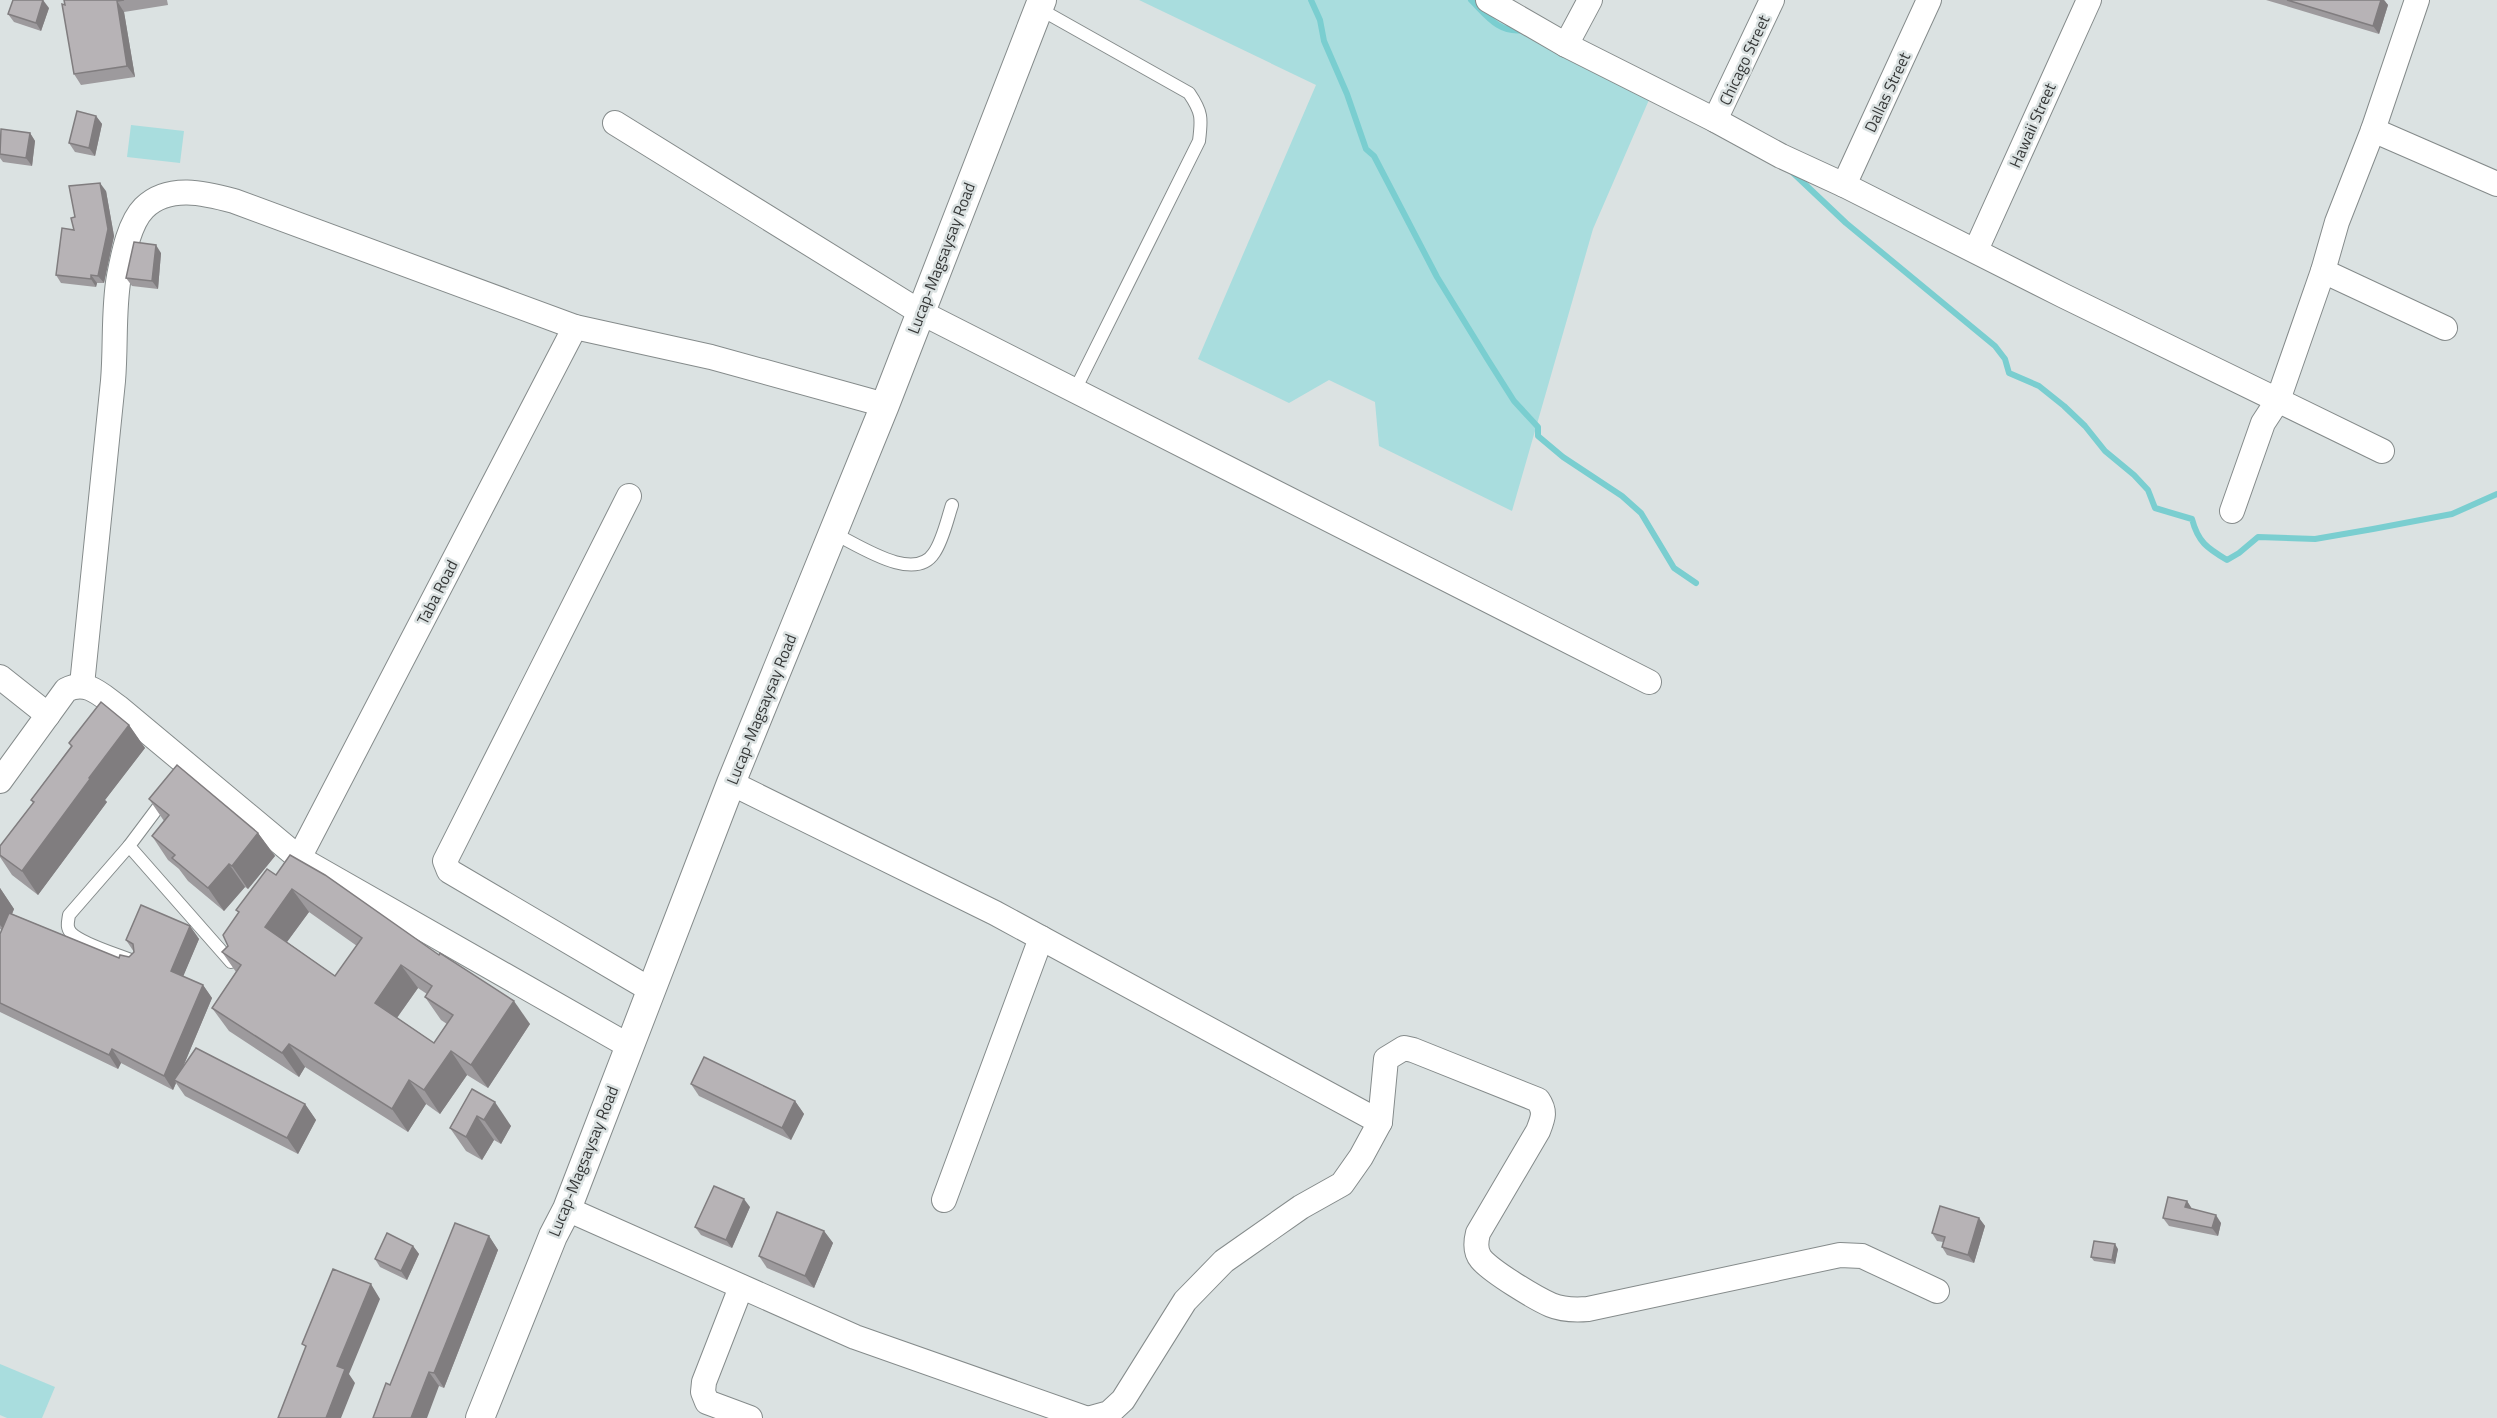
<svg xmlns="http://www.w3.org/2000/svg" width="2497" height="1418" viewBox="0 0 2497 1418" font-family="'Titillium Web',sans-serif">
<style>
.green{fill:#a9ddde}
.lines{fill:none;stroke-linecap:round;stroke-linejoin:round}
.stream{stroke:#7aced0;stroke-width:6}
.service-casing{stroke:#858b8b;stroke-width:14}
.minor-casing{stroke:#858b8b;stroke-width:26}
.tertiary-casing{stroke:#858b8b;stroke-width:30}
.service{stroke:#fff;stroke-width:12}
.minor{stroke:#fff;stroke-width:24}
.tertiary{stroke:#fff;stroke-width:28}
.wall{fill:#9d9a9d;fill-rule:evenodd}
.shaded-wall{fill:#807d7f}
.building{fill:#b7b3b6;stroke:#807d7f;stroke-width:1.5;fill-rule:evenodd}
.labels{text-anchor:middle;dominant-baseline:central;stroke-width:5;stroke-linejoin:round;paint-order:stroke}
.street-label{font-size:16px;fill:#363838;stroke:#dbe2e2}
</style>
<rect width="100%" height="100%" fill="#dbe2e2"/>
<g class="green">
<path d="M1139,0h351l165,86 -62,143 -81,282 -133,-65 -4,-44 -46,-22 -40,23 -91,-44 118,-274z"/>
<path d="M131,125l53,6 -4,32 -53,-6z"/>
<path d="M0,1364l55,23 -13,31h-35l-7,-3z"/>
</g>
<g class="lines">
<g class="stream">
<path d="M1311,0l9,20 4,21 23,53 19,55 8,7 63,121 51,83 26,41 24,26v9l25,21 59,39 19,17 33,55 22,15"/>
<path d="M1471,0c16,16 28,34 53,30"/>
<path d="M1791,171l55,52 149,123 10,13 4,14 30,13 25,20 21,20 20,25 29,24 14,15 7,18 37,11c6,23 15,29 35,41l12,-7 19,-16 57,2 58,-10 79,-15 45,-20"/>
</g>
<defs>
<g id="service">
<path d="M1038,8l151,85c13,19 13,25 10,48l-125,251"/>
<path d="M833,533c24,11 81,51 101,20 9,-13 13,-33 18,-48"/>
<path d="M165,798l-36,48 102,116"/>
<path d="M129,846l-60,69c-1,7 -3,12 2,18 12,12 46,21 62,28"/>
</g>
<g id="minor">
<path d="M1488,0l78,45 149,75 66,36 63,29 220,111 318,155"/>
<path d="M1566,45l24,-45"/>
<path d="M1715,120l57,-120"/>
<path d="M615,123l305,189 729,370"/>
<path d="M2373,130l124,54"/>
<path d="M1844,185l85,-185"/>
<path d="M1976,250l113,-250"/>
<path d="M2323,271l122,57"/>
<path d="M629,496l-184,365 4,10 202,119"/>
<path d="M2232,511l31,-88 15,-23 45,-129 14,-49 36,-92 44,-130"/>
<path d="M0,677l48,38"/>
<path d="M82,685c10,-102 21,-203 31,-304 3,-35 0,-71 6,-105 4,-20 10,-53 25,-68 24,-24 61,-15 90,-7l341,126 136,30 174,48"/>
<path d="M0,781l66,-91c21,-11 35,5 52,17l181,151 330,188"/>
<path d="M731,783l264,130 385,209"/>
<path d="M299,858l276,-531"/>
<path d="M944,1200l97,-262"/>
<path d="M567,1209l288,128 230,81"/>
<path d="M741,1287l-37,95 -1,10 4,10 43,16"/>
<path d="M1091,1418l18,-5 14,-13 62,-99 39,-40 77,-54 41,-23 19,-27 19,-35 6,-63 18,-11 9,2 125,50c8,12 5,18 0,31l-60,102c-2,8 -3,19 3,26 11,13 54,39 70,46 12,5 25,5 37,4l252,-54 22,1 75,35"/>
</g>
<path id="tertiary" d="M480,1418l73,-182 14,-27 164,-426 154,-378 157,-405"/>
</defs>
<use href="#service" class="service-casing"/>
<use href="#minor" class="minor-casing"/>
<use href="#tertiary" class="tertiary-casing"/>
<use href="#service" class="service"/>
<use href="#minor" class="minor"/>
<use href="#tertiary" class="tertiary"/>
</g>
<g class="wall">
<path d="M64,0h103l1,5 -44,7 11,65 -54,8 -7,-11z"/>
<path d="M2266,0h118l4,5 -9,29z"/>
<path d="M49,8l-8,23 -27,-9 -6,-8z"/>
<path d="M96,116l6,8 -7,32 -20,-4 -6,-9z"/>
<path d="M30,133l5,8 -3,25 -29,-4 -3,-4v-23z"/>
<path d="M106,191l8,45 -10,47h-7l-1,4 -35,-4 -5,-8 18,-45 1,-13z"/>
<path d="M161,253l-3,36 -26,-3 -6,-8z"/>
<path d="M129,725l16,23 -40,52 2,2 -69,93 -26,-20 -12,-18v-11l33,-43 -2,-3 40,-54 -2,-3z"/>
<path d="M149,799l109,34 17,23 -27,33 -3,-2 -21,24 -36,-30 -9,-12 -11,-9 -16,-24 12,-15z"/>
<path d="M276,875l254,149 -42,64 -21,-13 -27,39 -14,-10 -18,28 -103,-65 -6,10 -70,-46 -17,-23 24,-36 -14,-20 6,-6 11,-33 -3,-3zM309,912l48,34 -22,30 -48,-34zM418,988l9,6 -2,3 16,23 6,4 -13,19 -37,-25z"/>
<path d="M0,888l14,21 -2,5 107,44 10,-1 5,-5 -8,-12 64,-14 9,13 -16,37 20,9 9,13 -29,69 122,37 11,16 -18,34 -113,-58 -9,-13 -3,7 -52,-27 -3,6 -118,-57v-78l2,-4 -2,-1z"/>
<path d="M691,1084l104,17 9,13 -13,26 -92,-44z"/>
<path d="M472,1089l39,37 -10,18 -7,-4 -12,20 -16,-9 -16,-23z"/>
<path d="M2187,1201l5,8 29,14 -3,13 -49,-10 -6,-8z"/>
<path d="M750,1207l-18,41 -31,-13 -6,-8z"/>
<path d="M1979,1218l6,8 -11,37 -27,-8 -5,-8 1,-5 -6,-1 -5,-8z"/>
<path d="M824,1231l9,12 -19,45 -47,-20 -8,-12z"/>
<path d="M489,1236l9,14 -54,138 -5,-2 -49,-1z"/>
<path d="M413,1246l6,8 -12,26 -27,-13 -5,-8z"/>
<path d="M2118,1249l-3,15 -21,-3 -3,-4z"/>
</g>
<g class="shaded-wall">
<path d="M43,0l6,8 -8,23 -5,-8z"/>
<path d="M2381,0h3l4,5 -9,29 -6,-8z"/>
<path d="M117,1l7,11 11,65 -8,-11z"/>
<path d="M96,116l6,8 -7,32 -6,-8z"/>
<path d="M30,133l5,8 -3,25 -6,-8z"/>
<path d="M100,183l6,8 8,45 -10,47 -6,-7z"/>
<path d="M156,245l5,8 -3,36 -6,-8z"/>
<path d="M91,275l6,8 -1,4 -5,-8z"/>
<path d="M129,725l16,23 -40,52 2,2 -69,93 -16,-24 67,-93z"/>
<path d="M258,833l17,23 -27,33 -16,-23z"/>
<path d="M229,864l16,23 -21,24 -16,-23z"/>
<path d="M0,888l14,21 -9,22 -5,-6z"/>
<path d="M292,889l17,23 -28,38 -16,-23z"/>
<path d="M190,926l9,13 -19,45 -9,-13z"/>
<path d="M401,965l17,23 -27,38 -16,-23z"/>
<path d="M203,985l9,13 -35,83 -3,-1 2,3 -3,7 -9,-14z"/>
<path d="M514,1001l16,23 -42,64 -17,-23z"/>
<path d="M289,1044l16,23 -6,10 -17,-24z"/>
<path d="M112,1049l9,14 -3,6 -9,-14z"/>
<path d="M451,1051l16,24 -27,39 -16,-24z"/>
<path d="M409,1080l17,24 -18,28 -16,-23z"/>
<path d="M795,1101l9,13 -13,26 -9,-12z"/>
<path d="M495,1102l16,24 -10,18 -17,-24z"/>
<path d="M305,1104l11,16 -18,34 -11,-16z"/>
<path d="M477,1116l17,24 -12,20 -16,-23z"/>
<path d="M744,1199l6,8 -18,41 -6,-8z"/>
<path d="M2187,1201l5,8 -7,-2z"/>
<path d="M2216,1215l5,8 -3,13 -6,-8z"/>
<path d="M1979,1218l6,8 -11,37 -6,-8z"/>
<path d="M824,1231l9,12 -19,45 -9,-12z"/>
<path d="M489,1236l9,14 -54,138 -10,-15z"/>
<path d="M2115,1244l3,5 -3,15 -3,-4z"/>
<path d="M413,1246l6,8 -12,26 -6,-9z"/>
<path d="M371,1284l9,15 -31,75 6,9 -14,35h-15l11,-52z"/>
<path d="M429,1372l10,14 -12,32h-16z"/>
</g>
<g class="building">
<path d="M13,0h30l-7,23 -28,-9z"/>
<path d="M64,0h60l-7,1 10,65 -53,8 -12,-70 3,1z"/>
<path d="M2287,0h94l-8,26z"/>
<path d="M77,111l19,5 -7,32 -20,-5z"/>
<path d="M1,129l29,4 -4,25 -26,-4z"/>
<path d="M100,183l8,46 -10,47 -7,-1v4l-35,-4 6,-47 12,2 -3,-12 4,-1 -6,-31z"/>
<path d="M134,242l22,3 -4,36 -26,-3z"/>
<path d="M101,702l28,23 -40,53 1,1 -68,92 -22,-16v-9l34,-44 -3,-2 41,-54 -3,-3z"/>
<path d="M177,765l81,68 -26,33 -3,-2 -21,24 -36,-30 3,-3 -23,-19 17,-21 -20,-16z"/>
<path d="M290,855l35,20 114,80 1,-2 74,48 -43,64 -20,-14 -27,39 -15,-10 -17,29 -103,-65 -7,9 -70,-45 29,-43 -19,-13 6,-6 -5,-11 16,-23 -3,-2 31,-41 9,6zM292,889l70,49 -27,38 -70,-49zM401,965l31,21 -7,11 28,18 -19,28 -59,-40z"/>
<path d="M141,905l49,21 -19,45 32,14 -39,91 -52,-27 -3,6 -109,-52v-69l9,-21 110,45 1,-3 9,2 5,-5 -1,-8 -7,-4z"/>
<path d="M196,1048l109,56 -18,34 -113,-58z"/>
<path d="M704,1057l91,44 -13,27 -91,-44z"/>
<path d="M472,1089l23,13 -11,18 -7,-4 -11,21 -16,-9z"/>
<path d="M714,1186l30,13 -18,41 -31,-13z"/>
<path d="M2168,1197l19,4 -2,6 31,8 -4,13 -49,-10z"/>
<path d="M1940,1206l39,12 -11,37 -26,-8 3,-10 -13,-4z"/>
<path d="M777,1212l47,19 -19,45 -46,-20z"/>
<path d="M455,1223l34,13 -55,137 -5,-1 -18,46h-38l13,-35 4,2z"/>
<path d="M387,1233l26,13 -12,25 -26,-12z"/>
<path d="M2094,1241l21,3 -3,16 -21,-3z"/>
<path d="M333,1269l38,15 -34,82 8,3 -19,49h-48l28,-72 -4,-2z"/>
</g>
<g class="labels">
<g class="street-label">
<text transform="translate(1744 60) rotate(-65)">Chicago Street</text>
<text transform="translate(1887 92) rotate(-65)">Dallas Street</text>
<text transform="translate(2032 125) rotate(-66)">Hawaii Street</text>
<text transform="translate(941 258) rotate(-69)">Lucap-Magsaysay Road</text>
<text transform="translate(437 592) rotate(-63)">Taba Road</text>
<text transform="translate(761 709) rotate(-68)">Lucap-Magsaysay Road</text>
<text transform="translate(583 1161) rotate(-68)">Lucap-Magsaysay Road</text>
</g>
</g>
</svg>
